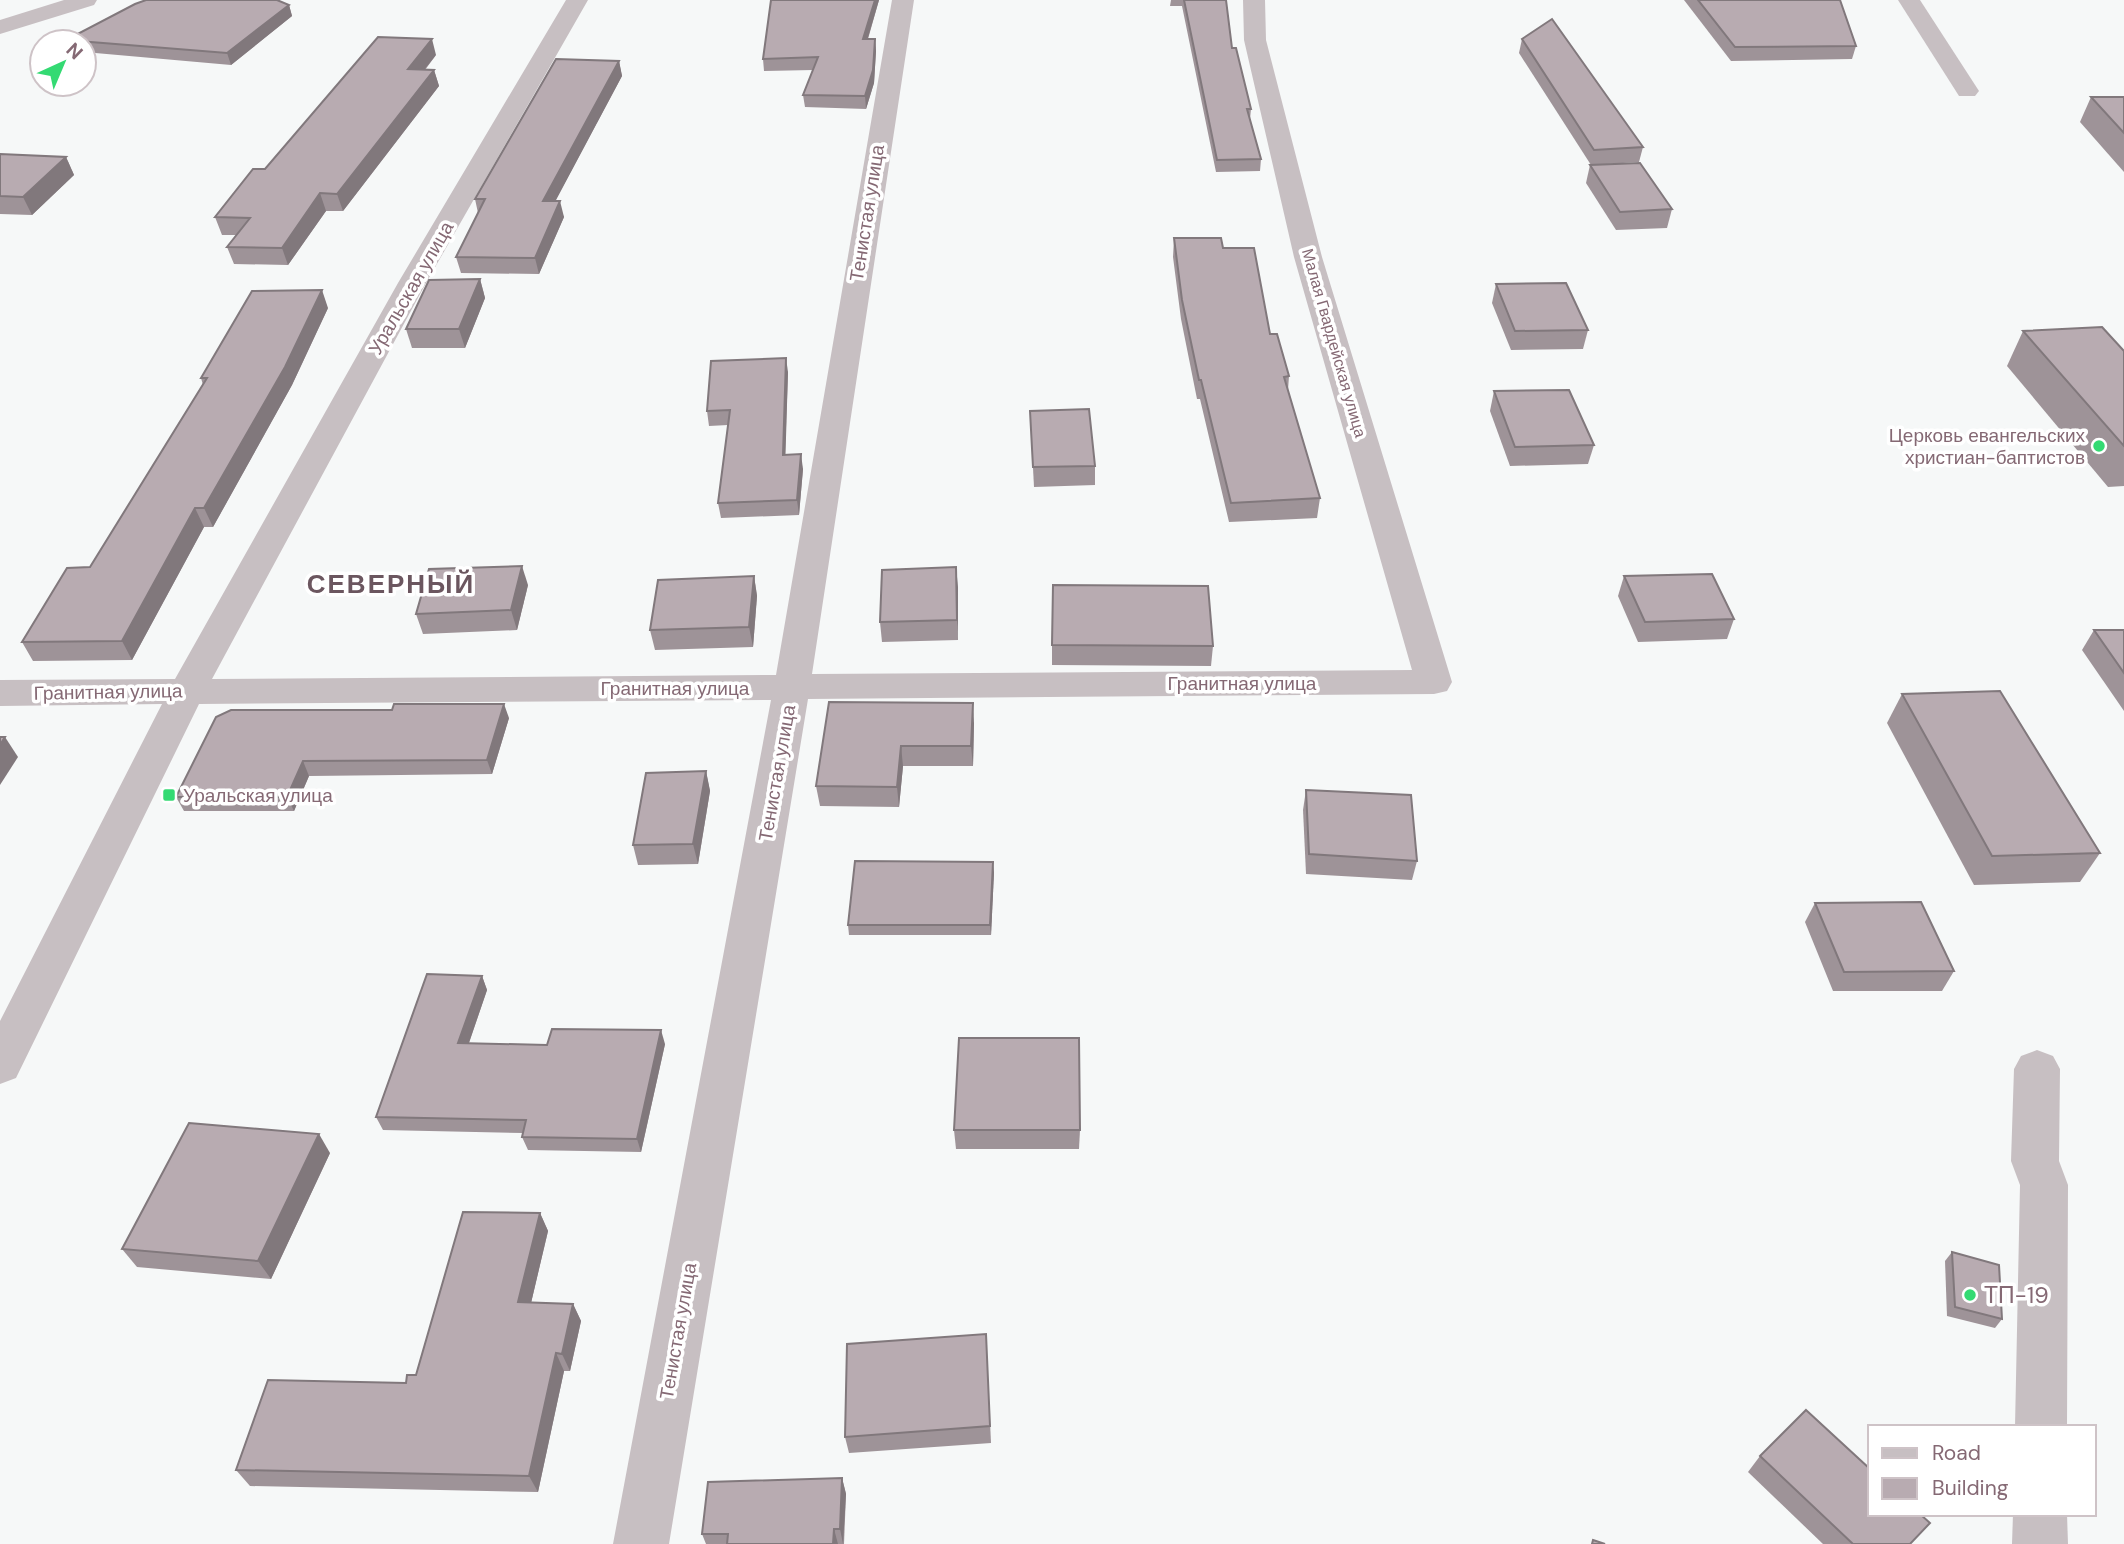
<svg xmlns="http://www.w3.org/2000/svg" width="2124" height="1544" viewBox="0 0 2124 1544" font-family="'DM Sans',sans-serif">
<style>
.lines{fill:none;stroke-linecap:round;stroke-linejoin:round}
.minor{fill:#c7bfc2;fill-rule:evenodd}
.wall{fill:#9e9398}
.shaded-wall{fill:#81787c}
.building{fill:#b8abb1;stroke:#81787c;stroke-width:2}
.poi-dot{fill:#34da73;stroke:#fff;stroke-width:2.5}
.labels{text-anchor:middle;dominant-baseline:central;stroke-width:7;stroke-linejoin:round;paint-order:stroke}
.far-street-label{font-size:16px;fill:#856974;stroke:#fff}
.street-label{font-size:19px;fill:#856974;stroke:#fff}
.poi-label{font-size:19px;fill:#856974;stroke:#fff;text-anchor:end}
.near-poi-label{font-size:23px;fill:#856974;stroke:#fff;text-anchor:start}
.district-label{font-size:26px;font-weight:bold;letter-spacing:2px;fill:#6b565f;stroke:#fff}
</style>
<rect width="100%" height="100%" fill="#f6f8f8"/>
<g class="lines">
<g class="minor">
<path d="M64,0h33l-3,5 -94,29v-14z"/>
<path d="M566,0h22l-162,283 -214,396 564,-4 116,-675h22l-102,674 600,-4 -118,-413 -50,-217 -1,-40h22l1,40 56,217 130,425 -5,9 -13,3 -626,5 -139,845h-56l158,-844 -572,4 -183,374 -16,6v-63l162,-317 -162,2v-26l175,-1 223,-396z"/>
<path d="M1898,0h22l59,91 -4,5h-16z"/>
<path d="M2037,1050l16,6 7,13 -1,92 9,24 -1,242h-52l5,-242 -9,-24 3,-92 7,-13z"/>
<path d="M2013,1514h54l1,30h-56z"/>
</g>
</g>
<g class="wall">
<path d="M771,0h108l-11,39h7l1,12 -2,32 -8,26 -61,-2 -2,-12 10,-25 -49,1 -1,-12z"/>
<path d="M1171,0h55l6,48 19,61 -1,10 11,40 -1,12 -44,1 -34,-166h-12z"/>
<path d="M1684,0h156l16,46 -4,13 -121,2z"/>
<path d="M289,5l3,11 -61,49 -147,-13v-10h-17l-1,-2z"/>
<path d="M1522,39l121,108 -4,15 -48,3 -72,-112z"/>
<path d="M436,55l-11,15h9l5,16 -96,125h-17l-38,54 -54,-1 -7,-17 9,-12h-14l-7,-18 50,-48z"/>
<path d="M619,61l3,15 -67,125 9,16 -25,57 -78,-1 -5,-16 22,-44 -3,-14z"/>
<path d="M2091,97h33v75l-44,-50z"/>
<path d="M0,154l66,3 8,18 -42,40 -32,-1z"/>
<path d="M1590,165l82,44 -5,19 -51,2 -30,-47z"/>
<path d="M1174,238l49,10 47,86 19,42 -1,14 32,108 -3,20 -88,4 -29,-123h-3l-16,-80 -8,-62z"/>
<path d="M480,279l5,19 -20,50h-53l-6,-19z"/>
<path d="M1496,284l92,46 -5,19 -72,1 -19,-47z"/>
<path d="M328,308l-36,77 -79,142h-9l-72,133 -99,1 -11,-19 68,-75 113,-182 -2,-7z"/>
<path d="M2023,331l101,20v135l-16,1 -101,-121z"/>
<path d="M788,372l-3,83 18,14 -4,46 -78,3 -3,-15 10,-78 -19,1 -2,-15z"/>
<path d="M1494,391l100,54 -6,19 -78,2 -20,-55z"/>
<path d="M1030,411l65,55v19l-61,2z"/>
<path d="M956,567l2,73 -76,2 -2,-20z"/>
<path d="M754,576l3,20 -4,51 -98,3 -5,-20z"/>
<path d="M1624,576l110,43 -7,20 -89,3 -20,-46z"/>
<path d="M528,585l-11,45 -94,4 -7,-20z"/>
<path d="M2094,630h30v81l-42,-61z"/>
<path d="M1052,645l161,1 -2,20 -159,-1z"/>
<path d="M1902,694l198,159 -20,29 -106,3 -87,-162z"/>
<path d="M829,702l145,21 -1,43h-70l-4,41 -79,-1 -4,-20z"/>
<path d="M216,717l293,1 -17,56 -183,2 -15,35h-110l-8,-14z"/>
<path d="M706,771l4,20 -12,73 -60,1 -5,-20z"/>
<path d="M1306,790l111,71 -5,19 -106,-6 -3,-64z"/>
<path d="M994,872l-3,63h-142l-1,-10z"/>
<path d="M1815,903l139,68 -12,20h-109l-28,-69z"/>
<path d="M482,976l5,14 -18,53 78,2 118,-1 -24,108 -113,-2 -6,-13 1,-4 -140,-3 -7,-13z"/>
<path d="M954,1130h126l-1,19h-123z"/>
<path d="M330,1153l-59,126 -134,-12 -15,-18z"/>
<path d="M540,1213l8,18 -17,72 42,1 8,17 -11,50h-6l-26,121 -288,-6 -14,-16 170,-87 10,-8z"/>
<path d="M1952,1252l50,67 -7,9 -48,-12 -2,-55z"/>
<path d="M986,1334l5,109 -142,10 -4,-16z"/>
<path d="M1760,1456l150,88h-87l-75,-72z"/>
<path d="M842,1478l4,16 -2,50h-138l-4,-10z"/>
</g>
<g class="shaded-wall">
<path d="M875,0h4l-15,51 -1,-12z"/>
<path d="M289,5l3,11 -61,49 -4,-12z"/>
<path d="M432,39l4,16 -24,30 -4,-16z"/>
<path d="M875,39l1,12 -2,32 -8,26 -1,-13z"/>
<path d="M619,61l3,15 -75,141 -4,-16z"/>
<path d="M434,70l5,16 -96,125 -6,-17z"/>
<path d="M66,157l8,18 -42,40 -9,-18z"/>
<path d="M320,193l6,18 -38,54 -6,-17z"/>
<path d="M560,201l4,16 -25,57 -4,-16z"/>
<path d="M480,279l5,19 -20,50 -6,-19z"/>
<path d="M322,290l6,18 -36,77 -79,142 -9,-19z"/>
<path d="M786,358l2,14 -3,98 -2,-15z"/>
<path d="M801,454l2,15 -4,46 -2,-15z"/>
<path d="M195,508l9,19 -72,133 -10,-19z"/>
<path d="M522,566l6,19 -11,45 -6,-20z"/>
<path d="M956,567l2,20v53l-1,-20z"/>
<path d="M754,576l3,20 -4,51 -4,-20z"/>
<path d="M973,703l1,20 -1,43 -2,-20z"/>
<path d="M504,704l5,14 -17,56 -5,-14z"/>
<path d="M5,737l13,20 -18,28v-40z"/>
<path d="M901,746l2,20 -4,41 -2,-20z"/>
<path d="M303,761l6,15 -15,35 -7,-14z"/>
<path d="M706,771l4,20 -12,73 -5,-20z"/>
<path d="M993,862l1,10 -3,63 -1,-10z"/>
<path d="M482,976l5,14 -23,67 -6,-14z"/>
<path d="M661,1030l4,14 -24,108 -4,-13z"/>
<path d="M319,1134l11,19 -59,126 -13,-18z"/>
<path d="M540,1213l8,18 -21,89 -9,-18z"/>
<path d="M573,1304l8,17 -11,50 -8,-17z"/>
<path d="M556,1353l8,18 -26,121 -9,-16z"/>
<path d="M842,1478l4,16 -3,50 -3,-15z"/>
<path d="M834,1529l4,15h-5z"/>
</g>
<g class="building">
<path d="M146,0h131l12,5 -62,48 -161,-13 69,-36z"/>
<path d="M771,0h104l-12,39h12l-2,31 -8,26 -62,-1 15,-38 -55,2z"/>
<path d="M1184,0h42l6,48h4l15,61h-4l14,50 -44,1z"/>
<path d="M1698,0h142l16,46 -121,1z"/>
<path d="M1552,19l91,128 -49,3 -72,-111z"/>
<path d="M378,37l54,2 -24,30 26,1 -97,124 -17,-1 -38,55 -55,-1 23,-29 -35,-1 38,-48h12z"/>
<path d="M556,59l63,2 -76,140h17l-25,57 -79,-1 29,-58h-10z"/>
<path d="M2091,97h33v36z"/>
<path d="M0,154l66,3 -43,40 -23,-1z"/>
<path d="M1640,163l32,46 -52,3 -30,-47z"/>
<path d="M1174,238h47l2,10h31l16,86h7l12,42 -5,1 36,121 -89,5 -30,-123h-2l-17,-80z"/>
<path d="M480,279l-21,50h-53l23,-49z"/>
<path d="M1566,283l22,47 -73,1 -19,-47z"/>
<path d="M322,290l-37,77 -81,141h-9l-73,133 -100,1 45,-74 23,-1 117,-189h-6l51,-87z"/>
<path d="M2102,327l22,24v95l-101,-115z"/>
<path d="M786,358l-3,97 18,-1 -4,46 -79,3 12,-93 -23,1 4,-50z"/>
<path d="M1569,390l25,55 -79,2 -21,-56z"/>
<path d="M1089,409l6,57 -62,1 -3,-56z"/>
<path d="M522,566l-11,44 -95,4 13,-45z"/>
<path d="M956,567l1,53 -77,2 2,-52z"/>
<path d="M1712,574l22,45 -89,3 -21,-46z"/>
<path d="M754,576l-5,51 -99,3 8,-50z"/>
<path d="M1053,585l155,1 5,60 -161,-1z"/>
<path d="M2094,630h30v43z"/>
<path d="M2000,691l100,162 -108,3 -90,-162z"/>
<path d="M829,702l144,1 -2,43h-70l-4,41 -81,-1z"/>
<path d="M394,704h110l-17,56 -184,1 -16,36h-111l40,-80 15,-7h161z"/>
<path d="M0,737h5l-5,8z"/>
<path d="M706,771l-13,73 -60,1 13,-72z"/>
<path d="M1306,790l105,5 6,66 -108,-7z"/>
<path d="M855,861l138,1 -3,63h-142z"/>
<path d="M1921,902l33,69 -110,1 -29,-69z"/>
<path d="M427,974l55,2 -24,67 89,2 5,-16 109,1 -24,109 -115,-2 4,-17 -150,-3z"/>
<path d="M959,1038h120l1,92h-126z"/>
<path d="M189,1123l130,11 -61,127 -136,-12z"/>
<path d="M463,1212l77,1 -22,89 55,2 -11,50 -6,-1 -27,123 -293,-6 32,-90 138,3 1,-8h9z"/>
<path d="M1952,1252l47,13 3,54 -47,-12z"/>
<path d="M986,1334l4,92 -145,11 2,-93z"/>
<path d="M1806,1410l64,59v45h50l10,9 -20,21h-57l-93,-88z"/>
<path d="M842,1478l-2,51h-6l-1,15h-106l1,-10h-26l6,-52z"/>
<path d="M1593,1540l12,4h-13z"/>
</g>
<g class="poi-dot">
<circle cx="2099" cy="446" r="7"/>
<rect x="162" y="788" width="14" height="14" rx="3.5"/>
<circle cx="1970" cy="1295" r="7"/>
</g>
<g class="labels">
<g class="far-street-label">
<text transform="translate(1334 343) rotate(74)">Малая Гвардейская улица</text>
</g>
<g class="street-label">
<text transform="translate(867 213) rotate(-81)">Тенистая улица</text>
<text transform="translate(411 288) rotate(-60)">Уральская улица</text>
<text x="1242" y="683">Гранитная улица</text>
<text x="675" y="688">Гранитная улица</text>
<text transform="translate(108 692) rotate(-1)">Гранитная улица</text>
<text transform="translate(777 773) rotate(-80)">Тенистая улица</text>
<text transform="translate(678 1331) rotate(-80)">Тенистая улица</text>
</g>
<g class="poi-label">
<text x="2085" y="435">Церковь евангельских<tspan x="2085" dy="22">христиан-баптистов</tspan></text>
<text x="183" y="795" text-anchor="start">Уральская улица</text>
</g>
<g class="near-poi-label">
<text x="1984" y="1295">ТП-19</text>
</g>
<g class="district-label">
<text x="391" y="584">СЕВЕРНЫЙ</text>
</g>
</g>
<rect x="1868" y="1425" width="228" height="91" fill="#ffffff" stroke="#cec3c7" stroke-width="2"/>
<rect x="1882" y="1448" width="35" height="10" fill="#c7bfc2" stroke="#cec3c7" stroke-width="2"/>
<text x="1932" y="1460" font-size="21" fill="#856974">Road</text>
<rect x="1882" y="1478" width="35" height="21" fill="#b8abb1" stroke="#cec3c7" stroke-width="2"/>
<text x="1932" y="1495" font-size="21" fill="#856974">Building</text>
<g transform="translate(63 63) rotate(44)"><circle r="33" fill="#ffffff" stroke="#cec3c7" stroke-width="2"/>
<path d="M0-5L12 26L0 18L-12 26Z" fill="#34da73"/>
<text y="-10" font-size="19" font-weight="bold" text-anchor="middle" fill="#856974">N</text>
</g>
</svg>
